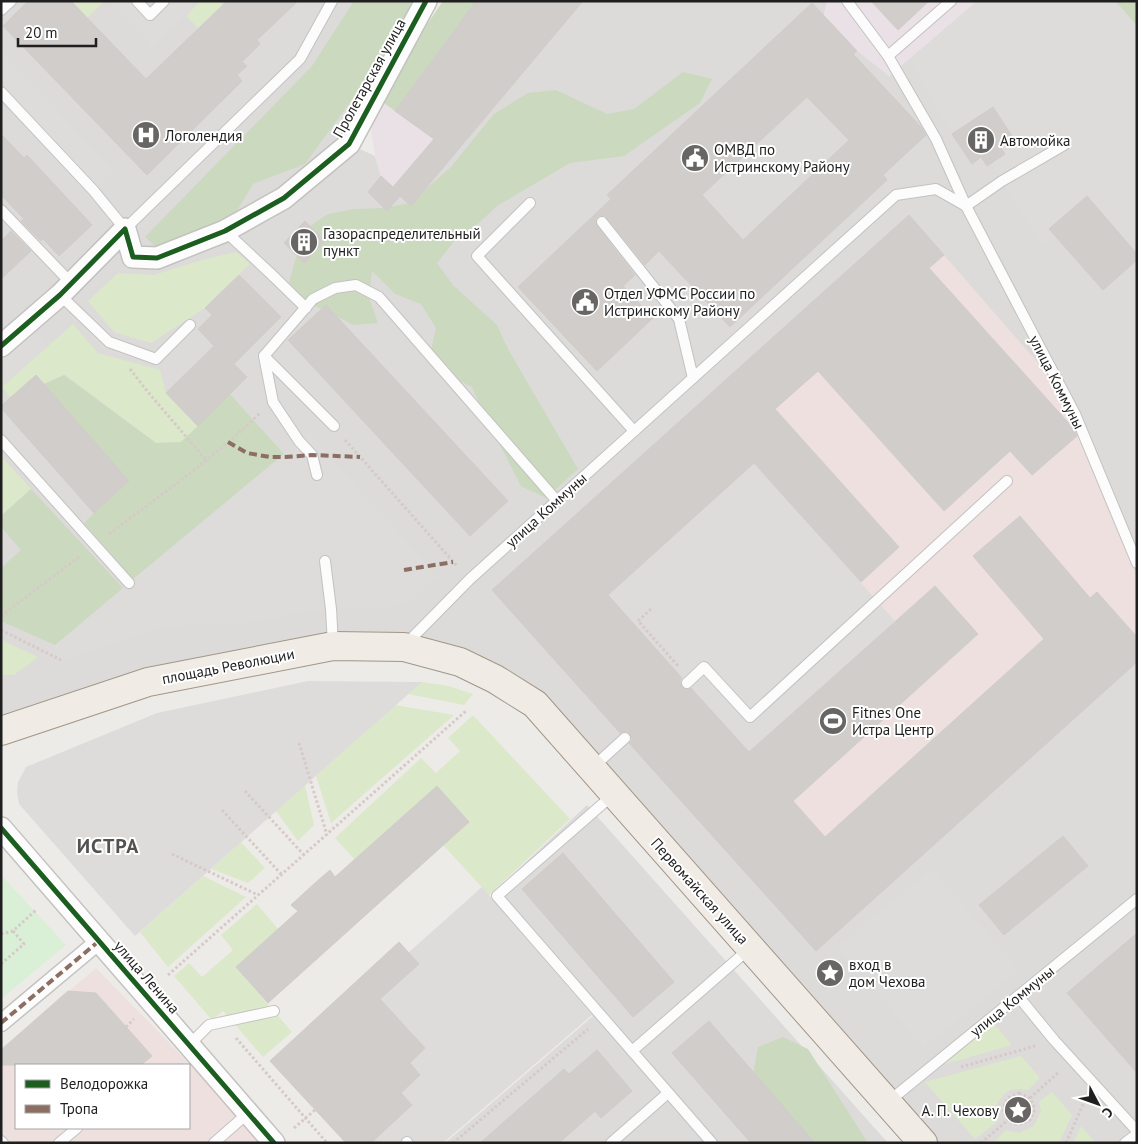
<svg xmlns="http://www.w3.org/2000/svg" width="1138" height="1144" viewBox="0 0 1138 1144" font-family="'PT Sans',sans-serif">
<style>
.residential{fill:#dcdbd9}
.commercial{fill:#eee0df;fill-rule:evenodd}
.industrial{fill:#eae1e7}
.grass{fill:#dce8ca}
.forest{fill:#cbd9bf}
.park{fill:#d9f0d6}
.parking{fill:#dddcdb}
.building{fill:#d0cdcb;stroke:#d0ccca;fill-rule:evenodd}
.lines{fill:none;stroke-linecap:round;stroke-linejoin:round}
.service-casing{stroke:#c3c2c0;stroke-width:12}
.pedestrian-casing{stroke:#c3c2c0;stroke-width:19}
.minor-casing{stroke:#c3c2c0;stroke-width:24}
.primary-casing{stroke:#a19687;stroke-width:30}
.path{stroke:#d6c9c7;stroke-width:3;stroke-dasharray:2.5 2.5;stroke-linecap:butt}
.service{stroke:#fcfcfc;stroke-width:10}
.pedestrian{stroke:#fcfcfc;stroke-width:16}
.minor{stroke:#fcfcfc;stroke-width:21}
.primary{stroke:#f0ebe5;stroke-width:28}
.quiet{stroke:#8d6e63;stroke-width:4;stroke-dasharray:8 4;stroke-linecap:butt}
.cycleway-casing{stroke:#fff;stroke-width:8}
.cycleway{stroke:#1b5e20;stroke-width:5}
.labels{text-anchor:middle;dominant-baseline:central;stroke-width:4;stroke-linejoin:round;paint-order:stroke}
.street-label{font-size:15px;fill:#1f1f1f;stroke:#fff}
.poi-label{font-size:15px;fill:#1f1f1f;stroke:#fff;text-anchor:start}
.district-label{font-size:20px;font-weight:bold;letter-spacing:1px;fill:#525252;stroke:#fff}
</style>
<rect width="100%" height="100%" fill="#edebe8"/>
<g class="residential">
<path d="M1,1h425l-77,143 26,12 6,20 19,20 12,9 171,-204h244l-3,14 65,61 88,-75h138l22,25v1115l-3,2h-211l-428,-464 -162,-33 -332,85z"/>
<path d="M587,805l301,338h-443l148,-127 -102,-121z"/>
</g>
<g class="commercial">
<path d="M909,215l136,156 33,63 59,142v86l-321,289 -324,-361z"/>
<path d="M96,968l171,175h-266v-94zM16,1065h173v63h-173z"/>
</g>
<g class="industrial">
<path d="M476,1h107l-172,205 -11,-10 -13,15 -19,-19 13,-16 -6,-20 -4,-26 10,-29 14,10z"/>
<path d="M827,1h150l-88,75 -32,-25 -33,-36z"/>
</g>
<g class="grass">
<path d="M71,1h33l-17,17z"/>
<path d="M200,1h18l5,5 -24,23 -13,-13z"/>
<path d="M236,252l14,12 -45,44 -54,35 -37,-11 -26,-31 30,-28 36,2 51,-16z"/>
<path d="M73,324l25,29 62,17 6,23 32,33 -17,16 -25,1 -91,-68 -21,9 -8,-9 -25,23 -9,-11z"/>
<path d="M1,456l30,33 -30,27z"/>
<path d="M1,640l37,17 -24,18h-13z"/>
<path d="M422,682l27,4 24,8 -9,11 -56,-11z"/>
<path d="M395,705l59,10 -123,108 -15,-47z"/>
<path d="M473,715l97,104 -81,76 -46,-50 26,-23 -32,-36 -82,74 -20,-22 86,-80 15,15 24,-22 -12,-13z"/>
<path d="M305,785l9,40 -16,16 -22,-30z"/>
<path d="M241,842l24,26 -17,15 -37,-14z"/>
<path d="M203,876l43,21 -78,70 -28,-35z"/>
<path d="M257,904l21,25 -42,38 56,65 -29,25 -40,-46 -11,9 -38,-44 15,-13 13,14 31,-27 -12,-15z"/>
<path d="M993,1023l19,22 -67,19z"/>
<path d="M1021,1056l19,22 -12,12c-19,-3 -23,1 -32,16l2,15 -23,18 -50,-57z"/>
<path d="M1052,1092l20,23 -13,28h-65l11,-13 14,3 15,-7 7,-15 -2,-9z"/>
<path d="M1081,1126l15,17h-23z"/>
</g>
<g class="forest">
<path d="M354,1h70l-119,163 -52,20 -28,47 -64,21 -16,-15 167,-171z"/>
<path d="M443,1h33l-81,110 -14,-10 7,-20z"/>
<path d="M1115,1h22v25z"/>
<path d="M683,72l29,7 -12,24 -76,53 -54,7 -73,43 -18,17 -23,16 -19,24 16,22 44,40 11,24 70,120 -32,29 -25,-12 -38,-74 -11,-25 -24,-12 -18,-20 6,-27 -15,-24 -26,-10 -23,-23 -3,27 9,25 -25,2 -24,-13 -24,-10 -16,-20 15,-52 24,-16 27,-5 29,-1 26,-5 40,-35 44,-54 34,-21 28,-3 51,24 27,-5z"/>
<path d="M64,375l92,68 25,-1 17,-16 32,-32 54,60 -151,125 -49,-56 10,-10 35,-32 -85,-97z"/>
<path d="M31,489l92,99 -68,57 -54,-24v-53l20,-18 -20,-23v-11z"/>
<path d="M783,1037l25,12 60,94h-60l-55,-69 5,-27z"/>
</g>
<path class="park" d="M1,875l65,70 -65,54z"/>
<g class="parking">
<path d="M108,1h92l-48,46z"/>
<path d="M977,1h138l22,25v234l-4,5 -57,-59 -34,40 -51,-83 -4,3 -6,-9 -9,6 -20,-29 -43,-74z"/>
<path d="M1,50l113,121 -21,19 -92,-98z"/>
<path d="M27,322l21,24 -46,41 -1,-1v-40z"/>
<path d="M309,433l129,144 -28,25 -21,5 -58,2 -20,2 -64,12 -77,3 -109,34 -15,-7z"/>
<path d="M754,463l141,158 -146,131 -141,-157z"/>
<path d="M308,681l114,1 -287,254 -116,-132 -2,-12 1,-10 8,-15 131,-54z"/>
<path d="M932,868l87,102 -95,78 -87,-101z"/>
<path d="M482,887l110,128 -149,128h-72l41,-38 -11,-12 19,-18 -10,-12 15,-15 -45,-49 38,-35 -10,-11z"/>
</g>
<g class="building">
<path d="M28,1h43l75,78 81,-78h71l-41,39 3,4 -18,18 5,4 -10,9 5,6 -95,94 -144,-149z"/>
<path d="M476,1h107l-172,205 -11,-10 -13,15 -19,-19 13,-16 12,11 41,-48 -39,-28z"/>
<path d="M871,1h58l-31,29z"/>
<path d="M812,3l45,48 -4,3 68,73 5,8 -43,40 4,5 -157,147 -71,-76 -14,14 -38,-47 -3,-3 -6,1 -3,4 2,6 38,49 -12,11 30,32 -56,53 -79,-84 93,-88 -4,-4zM807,97l42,43 -106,100 -41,-45z"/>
<path d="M993,107l19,29 -13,9 6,9 -18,12 -6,-9 -9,7 -20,-30z"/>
<path d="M1,134l23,24 3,-3 65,70 -33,31 -16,-17 -2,2 -20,-20 3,-2 -23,-24z"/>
<path d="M1087,196l50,58v6l-34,30 -54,-61z"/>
<path d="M909,215l35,40 -15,13 145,161 3,7 -45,39 -22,-24 -66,60 -126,-140 -43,38 124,138 -38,35 -107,-119 -146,132 74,83 -2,4 2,5 4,3 5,-2 58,64 186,-166 43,48 -185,167 32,36 219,-198 -71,-83 47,-40 70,82 7,-6 40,45v25l-321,289 -187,-208 3,-3 -2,-6 -3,-3 -7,2 -128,-143z"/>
<path d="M305,221l20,20 -21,22 -20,-20z"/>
<path d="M11,231l20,20 -30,28v-38z"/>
<path d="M239,275l42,42 -47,47 13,13 -49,49 -32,-33 48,-47 -16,-17 14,-14 -7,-7z"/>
<path d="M326,305l182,196 -38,35 -182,-196z"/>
<path d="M36,375l93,106 -35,32 -93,-105v-2z"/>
<path d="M437,786l32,36 -201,181 -32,-36 62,-56 -7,-6 24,-22 15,-13 5,7z"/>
<path d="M1063,836l25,30 -84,69 -25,-30z"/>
<path d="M563,853l111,129 -41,35 -111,-128z"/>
<path d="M1137,933v140l-70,-80z"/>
<path d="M399,942l20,22 -39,35 45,49 -15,15 10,12 -19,18 11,12 -41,38h-25l-76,-82z"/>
<path d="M68,991l28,2 56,63 -11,9h-140v-15z"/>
<path d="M709,1021l106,122h-64l-79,-90z"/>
<path d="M597,1050l35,41 -31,27 -6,-7 -36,32h-79l84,-74 5,5z"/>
</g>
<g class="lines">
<defs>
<g id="service">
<path d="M137,1l13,14 14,-14"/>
<path d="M847,1l41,55 48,83 30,67 109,208 62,149"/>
<path d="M1,10l10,-9"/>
<path d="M888,56l63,-55"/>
<path d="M1,92l92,98 32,39 175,-170 32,-58"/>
<path d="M530,203l-53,53 157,175"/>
<path d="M1,210l71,74"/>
<path d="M602,222l77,97 14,59"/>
<path d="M225,231l45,42 36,35"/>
<path d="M60,295l49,47 47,17 34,-34"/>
<path d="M264,356l70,70"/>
<path d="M1,440l128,143"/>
<path d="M317,475l-5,-20 -13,-14 -26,-39 -9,-46 49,-57 22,-11 21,-3 23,12 178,204"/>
<path d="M325,561l6,48 2,36"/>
<path d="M406,644l64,-65 426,-384 40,-6 30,17 36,-25 62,-36"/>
<path d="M687,683l17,-16 46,50 257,-236"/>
<path d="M592,768l33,-30"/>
<path d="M614,794l-117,102 135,155"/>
<path d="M1018,996l36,44 83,91"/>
<path d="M189,1045l20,-20 65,-14"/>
<path d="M888,1102l249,-203"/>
<path d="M1,1141l2,2"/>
<path d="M59,1143l18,-15"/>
<path d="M214,1143l34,-30"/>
<path d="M407,1143v-1"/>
<path d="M611,1143l57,-50"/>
<path d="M712,1143l-80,-92 117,-102"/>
<path d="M1125,1143l12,-9"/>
</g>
<path id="pedestrian" d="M1,1023l98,-82"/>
<g id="minor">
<path d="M1,346l59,-51 65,-66 8,28 24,1 68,-27 59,-33 65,-54 77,-143"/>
<path d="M1,828l273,315"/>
</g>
<path id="primary" d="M1,731l147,-49 185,-36 71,1 56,15 35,17 40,25 388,439"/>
</defs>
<use href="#service" class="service-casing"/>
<use href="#pedestrian" class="pedestrian-casing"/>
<use href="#minor" class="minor-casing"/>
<use href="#primary" class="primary-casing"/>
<g class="path">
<path d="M130,369l17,22 60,70"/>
<path d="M345,440l112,126"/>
<path d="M109,534c52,-39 105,-76 151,-121"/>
<path d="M651,609l-13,12 41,46"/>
<path d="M1,616l79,-60"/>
<path d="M1,630l60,30"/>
<path d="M299,743l28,92"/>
<path d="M245,791l59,64"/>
<path d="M222,810l60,65"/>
<path d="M172,854l86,41"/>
<path d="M1,934l12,-3 23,-21"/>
<path d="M1,964l23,-20 -11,-13"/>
<path d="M168,975l299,-265"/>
<path d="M126,1027l8,-8"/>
<path d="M236,1038l91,105"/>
<path d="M961,1067l74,-21"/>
<path d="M1019,1093l11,5 5,11 -5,11 -12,5 -10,-5 -5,-11 5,-11z"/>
<path d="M1030,1098l29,-26"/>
<path d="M294,1128l21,-18"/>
<path d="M453,1143l135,-114"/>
<path d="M981,1143l27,-23"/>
<path d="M1066,1143l19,-43"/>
</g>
<use href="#service" class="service"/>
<use href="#pedestrian" class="pedestrian"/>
<use href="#minor" class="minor"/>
<use href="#primary" class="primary"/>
<g class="quiet">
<path d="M228,442l19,11 23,4h15l27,-2 48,2"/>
<path d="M404,570l49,-8"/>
<path d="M1,1023l98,-82"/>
</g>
<defs>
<g id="cycleway">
<path d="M1,346l59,-51 65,-66 8,28 24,1 68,-27 59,-33 65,-54 77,-143"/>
<path d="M1,828l273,315"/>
</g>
</defs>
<use href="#cycleway" class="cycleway-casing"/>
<use href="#cycleway" class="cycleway"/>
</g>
<defs>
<symbol id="hospital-disc" viewBox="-11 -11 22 22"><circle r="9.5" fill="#676665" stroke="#fff"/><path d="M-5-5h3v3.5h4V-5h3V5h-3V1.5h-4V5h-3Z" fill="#fff"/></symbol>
<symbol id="building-disc" viewBox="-11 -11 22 22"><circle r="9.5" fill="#676665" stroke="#fff"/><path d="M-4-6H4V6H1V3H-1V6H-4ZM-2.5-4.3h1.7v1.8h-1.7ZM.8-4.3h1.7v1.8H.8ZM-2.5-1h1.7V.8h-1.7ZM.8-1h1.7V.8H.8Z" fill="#fff"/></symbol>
<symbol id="civic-disc" viewBox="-11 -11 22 22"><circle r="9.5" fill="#676665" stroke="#fff"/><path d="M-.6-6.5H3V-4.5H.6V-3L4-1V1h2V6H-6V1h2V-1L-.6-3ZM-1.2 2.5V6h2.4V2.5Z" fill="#fff"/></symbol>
<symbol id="stadium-disc" viewBox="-11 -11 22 22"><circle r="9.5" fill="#676665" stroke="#fff"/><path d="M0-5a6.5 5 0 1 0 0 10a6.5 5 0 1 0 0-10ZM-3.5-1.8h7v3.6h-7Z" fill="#fff"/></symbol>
<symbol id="sight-disc" viewBox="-11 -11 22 22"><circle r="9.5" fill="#676665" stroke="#fff"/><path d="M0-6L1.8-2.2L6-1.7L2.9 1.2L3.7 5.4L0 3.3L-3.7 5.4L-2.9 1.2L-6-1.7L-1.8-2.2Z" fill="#fff"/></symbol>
</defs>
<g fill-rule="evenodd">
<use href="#hospital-disc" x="130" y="119" width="32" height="32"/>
<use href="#building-disc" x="965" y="124" width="32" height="32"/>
<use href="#civic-disc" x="679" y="142" width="32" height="32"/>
<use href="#building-disc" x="288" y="226" width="32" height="32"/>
<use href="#civic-disc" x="569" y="286" width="32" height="32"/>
<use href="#stadium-disc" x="817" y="705" width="32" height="32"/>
<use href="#sight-disc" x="814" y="957" width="32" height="32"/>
<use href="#sight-disc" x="1002" y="1094" width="32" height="32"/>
</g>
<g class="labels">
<g class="street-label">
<text transform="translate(369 78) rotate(-61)">Пролетарская улица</text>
<text transform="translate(1057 382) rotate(63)">улица Коммуны</text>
<text transform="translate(546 510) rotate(-42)">улица Коммуны</text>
<text transform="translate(228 666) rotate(-11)">площадь Революции</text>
<text transform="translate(700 891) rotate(48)">Первомайская улица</text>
<text transform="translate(147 977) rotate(49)">улица Ленина</text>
<text transform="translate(1012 1001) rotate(-39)">улица Коммуны</text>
</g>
<g class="poi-label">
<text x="165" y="135">Логолендия</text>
<text x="1000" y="140">Автомойка</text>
<text x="714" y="149">ОМВД по<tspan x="714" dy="17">Истринскому Району</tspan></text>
<text x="323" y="233">Газораспределительный<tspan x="323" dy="17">пункт</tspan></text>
<text x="604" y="293">Отдел УФМС России по<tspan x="604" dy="17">Истринскому Району</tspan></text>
<text x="852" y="712">Fitnes One<tspan x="852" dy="17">Истра Центр</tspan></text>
<text x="849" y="964">вход в<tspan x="849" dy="17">дом Чехова</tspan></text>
<text x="999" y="1110" text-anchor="end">А. П. Чехову</text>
</g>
<g class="district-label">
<text x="108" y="846">ИСТРА</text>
</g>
</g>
<rect width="1138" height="1144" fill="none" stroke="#1f1f1f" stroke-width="5"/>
<rect x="15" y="1064" width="175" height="65" fill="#ffffff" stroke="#a5a5a5"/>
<rect x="25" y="1080" width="25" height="8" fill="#1b5e20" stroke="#a5a5a5"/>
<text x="60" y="1089" font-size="15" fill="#1f1f1f">Велодорожка</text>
<rect x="25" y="1105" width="25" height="8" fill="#8d6e63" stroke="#a5a5a5"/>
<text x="60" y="1114" font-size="15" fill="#1f1f1f">Тропа</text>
<g transform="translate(1098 1104) rotate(131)" stroke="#ffffff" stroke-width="4" paint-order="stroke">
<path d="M0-4L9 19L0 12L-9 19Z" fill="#1f1f1f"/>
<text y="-8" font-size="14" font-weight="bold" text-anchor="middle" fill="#1f1f1f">С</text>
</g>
<path d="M18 38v8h78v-8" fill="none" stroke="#1f1f1f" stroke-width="2.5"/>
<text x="25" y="38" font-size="15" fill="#1f1f1f" stroke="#ffffff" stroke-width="4" paint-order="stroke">20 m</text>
</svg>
